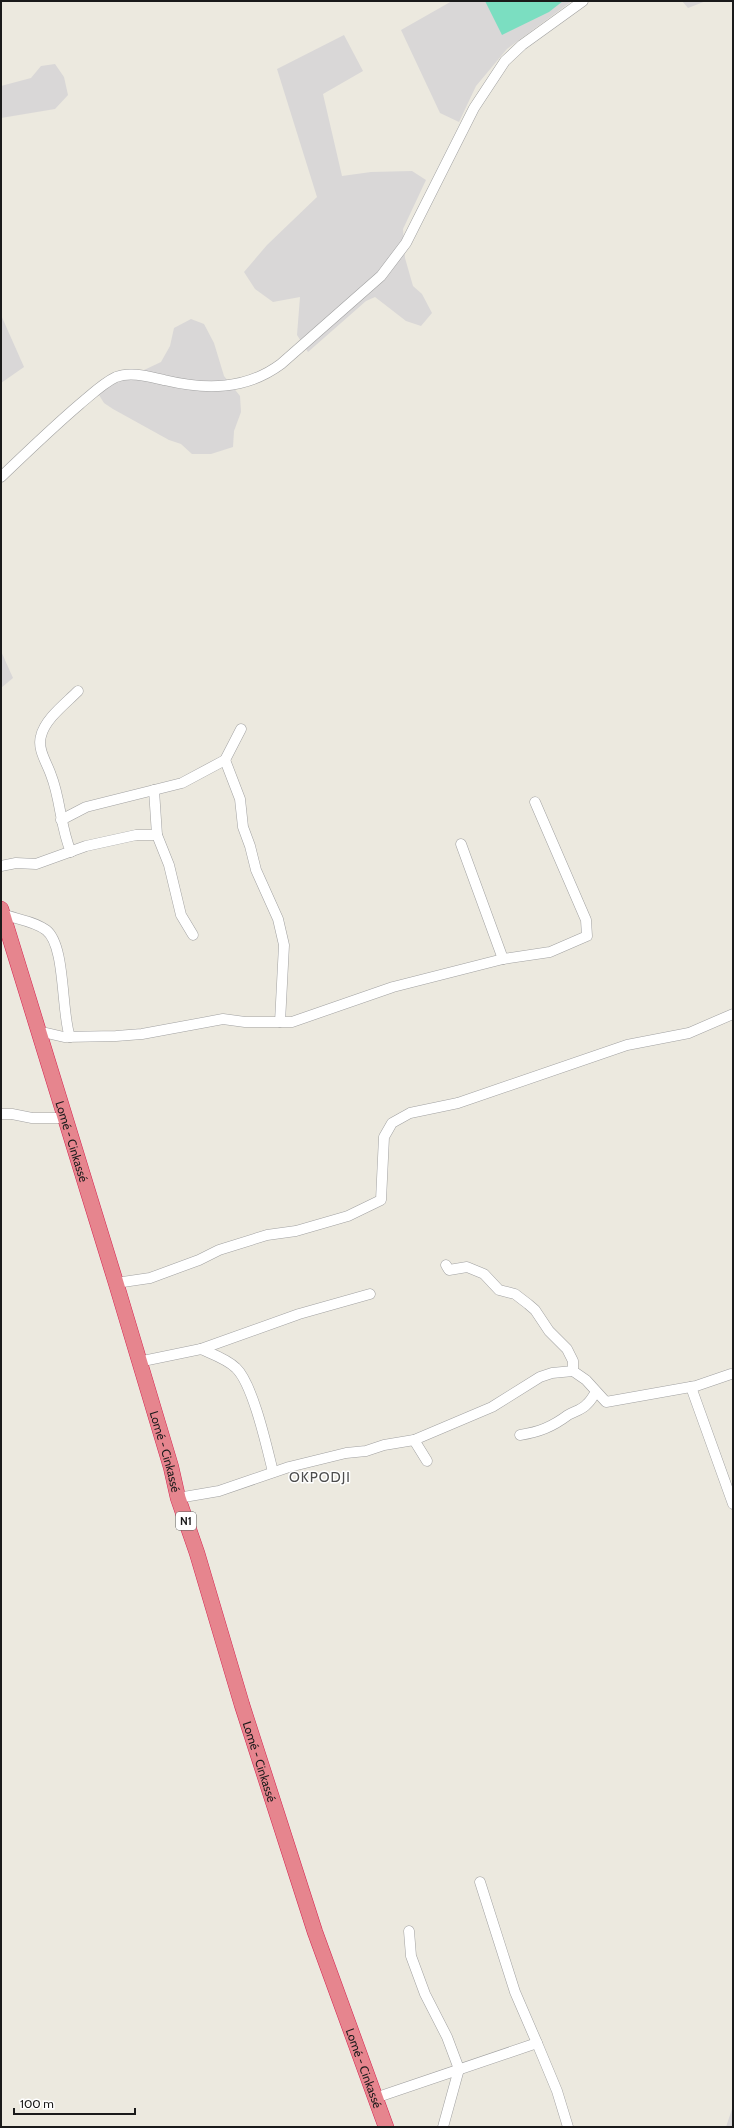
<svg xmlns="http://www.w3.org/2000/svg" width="734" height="2128" viewBox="0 0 734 2128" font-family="Cabin,sans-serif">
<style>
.residential{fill:#d9d7d7}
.pitch{fill:#7bdec1}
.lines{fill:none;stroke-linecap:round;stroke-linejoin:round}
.minor-casing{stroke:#a1a1a1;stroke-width:11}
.highway-casing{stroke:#d5214f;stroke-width:16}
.minor{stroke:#fff;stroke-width:10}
.highway{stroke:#e6858e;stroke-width:15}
.labels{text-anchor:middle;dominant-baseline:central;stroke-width:3;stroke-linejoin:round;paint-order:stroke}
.shield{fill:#fff;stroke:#5f5f5f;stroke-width:1}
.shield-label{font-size:11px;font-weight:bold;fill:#1a1a1a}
.street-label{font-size:12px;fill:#1a1a1a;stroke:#fff}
.quarter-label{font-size:14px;letter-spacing:1px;fill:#4d4d4d;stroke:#fff}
</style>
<rect width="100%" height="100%" fill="#ece9df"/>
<g class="residential">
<path d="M452,1h120l-65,48 -31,37 -17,36 -19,-9 -39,-83z"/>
<path d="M682,1h24l-18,7z"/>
<path d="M344,35l19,36 -40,23 19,82 29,-4 41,-1 14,9 -23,49 2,29 8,28 9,8 10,19 -11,13 -15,-5 -31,-24 -9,4 -58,51 -11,-17 3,-38 -27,5 -18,-13 -11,-17 23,-27 50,-48 -40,-128z"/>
<path d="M55,64l9,13 4,18 -13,14 -54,9v-32l30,-8 10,-12z"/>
<path d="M1,315l23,52 -23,16z"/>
<path d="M191,319l13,5 10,19 10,33 16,20 1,16 -7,19 -1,16 -22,7h-19l-11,-10 -12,-4 -56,-31 -9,-6 -5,-8 9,-8 53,-25 9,-16 4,-18z"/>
<path d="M1,651l12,27 -12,10z"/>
<path d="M733,2106v21h-7z"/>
</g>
<path class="pitch" d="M485,1h78l-14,11 -47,23z"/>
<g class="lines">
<defs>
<g id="minor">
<path d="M1,477c26,-25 52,-50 79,-73 11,-9 23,-21 36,-27 15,-6 34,0 48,3 42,10 82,10 117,-16l100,-88 25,-33 68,-135 31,-47 17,-16 61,-44"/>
<path d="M225,760l15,39 3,28 7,19 6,24 22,49 6,26 -4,77"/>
<path d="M154,790l3,45 12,30 12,50 12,20"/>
<path d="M61,820l25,-13 96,-24 43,-23 16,-31"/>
<path d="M461,844l42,115"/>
<path d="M71,852c-11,-25 -10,-52 -20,-77 -4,-12 -14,-26 -10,-39 4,-17 24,-32 37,-45"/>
<path d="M1,866l15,-3 20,1 50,-18 50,-11h21"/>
<path d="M2,914c14,5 32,7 44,16 20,15 15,83 24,107"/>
<path d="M38,1031l26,6 52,-1 26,-2 81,-15 22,3h47l101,-35 110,-28 47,-7 37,-16 -1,-16 -51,-118"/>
<path d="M1,1114h11l20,4h33"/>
<path d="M446,1265l3,5 18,-3 17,7 15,16 16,4 13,10 7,6 14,21 18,18 6,12v10l13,9 20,22 90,-16 35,-12"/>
<path d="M116,1283l34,-5 49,-18 20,-10 48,-15 29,-4 52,-15 33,-16 3,-63 8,-14 18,-10 48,-10 169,-58 62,-12 44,-19"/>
<path d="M201,1349c11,5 26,10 35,19 17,16 31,80 37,104"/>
<path d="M138,1362l63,-13 98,-35 71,-20"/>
<path d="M691,1387l42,117"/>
<path d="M520,1435c19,-3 32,-8 48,-20 7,-4 14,-5 19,-11 4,-3 6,-8 9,-12"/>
<path d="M414,1440l13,21"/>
<path d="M178,1498l41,-7 70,-24 57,-14 20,-2 18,-6 30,-5 78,-33 48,-30 12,-4 21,-2"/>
<path d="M409,1931l2,25 14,38 22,43 12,32 -16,58"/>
<path d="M537,2043l20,48 11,36"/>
<path d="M375,2098l162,-55 -22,-51 -35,-110"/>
</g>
<g id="highway">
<path id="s1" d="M1,909l115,374 55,184 7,31 19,55 45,152 73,227 71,195"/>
</g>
</defs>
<use href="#minor" class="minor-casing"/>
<use href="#highway" class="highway-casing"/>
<use href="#minor" class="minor"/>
<use href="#highway" class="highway"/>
</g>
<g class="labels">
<rect class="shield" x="176" y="1512" width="20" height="18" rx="3"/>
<g class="shield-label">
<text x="186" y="1521">N1</text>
</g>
<g class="street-label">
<text stroke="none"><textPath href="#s1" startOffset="243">Lomé - Cinkassé</textPath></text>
<text stroke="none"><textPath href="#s1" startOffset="567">Lomé - Cinkassé</textPath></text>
<text stroke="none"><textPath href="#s1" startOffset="891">Lomé - Cinkassé</textPath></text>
<text stroke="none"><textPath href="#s1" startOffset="1215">Lomé - Cinkassé</textPath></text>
</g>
<g class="quarter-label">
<text x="320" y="1477">OKPODJI</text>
</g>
</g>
<rect width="734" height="2128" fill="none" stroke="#1a1a1a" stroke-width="4"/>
<path d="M14 2108v6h121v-6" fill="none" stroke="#1a1a1a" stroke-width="2"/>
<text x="20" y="2108" font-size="12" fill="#1a1a1a" stroke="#ffffff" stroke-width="3" paint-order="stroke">100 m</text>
</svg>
